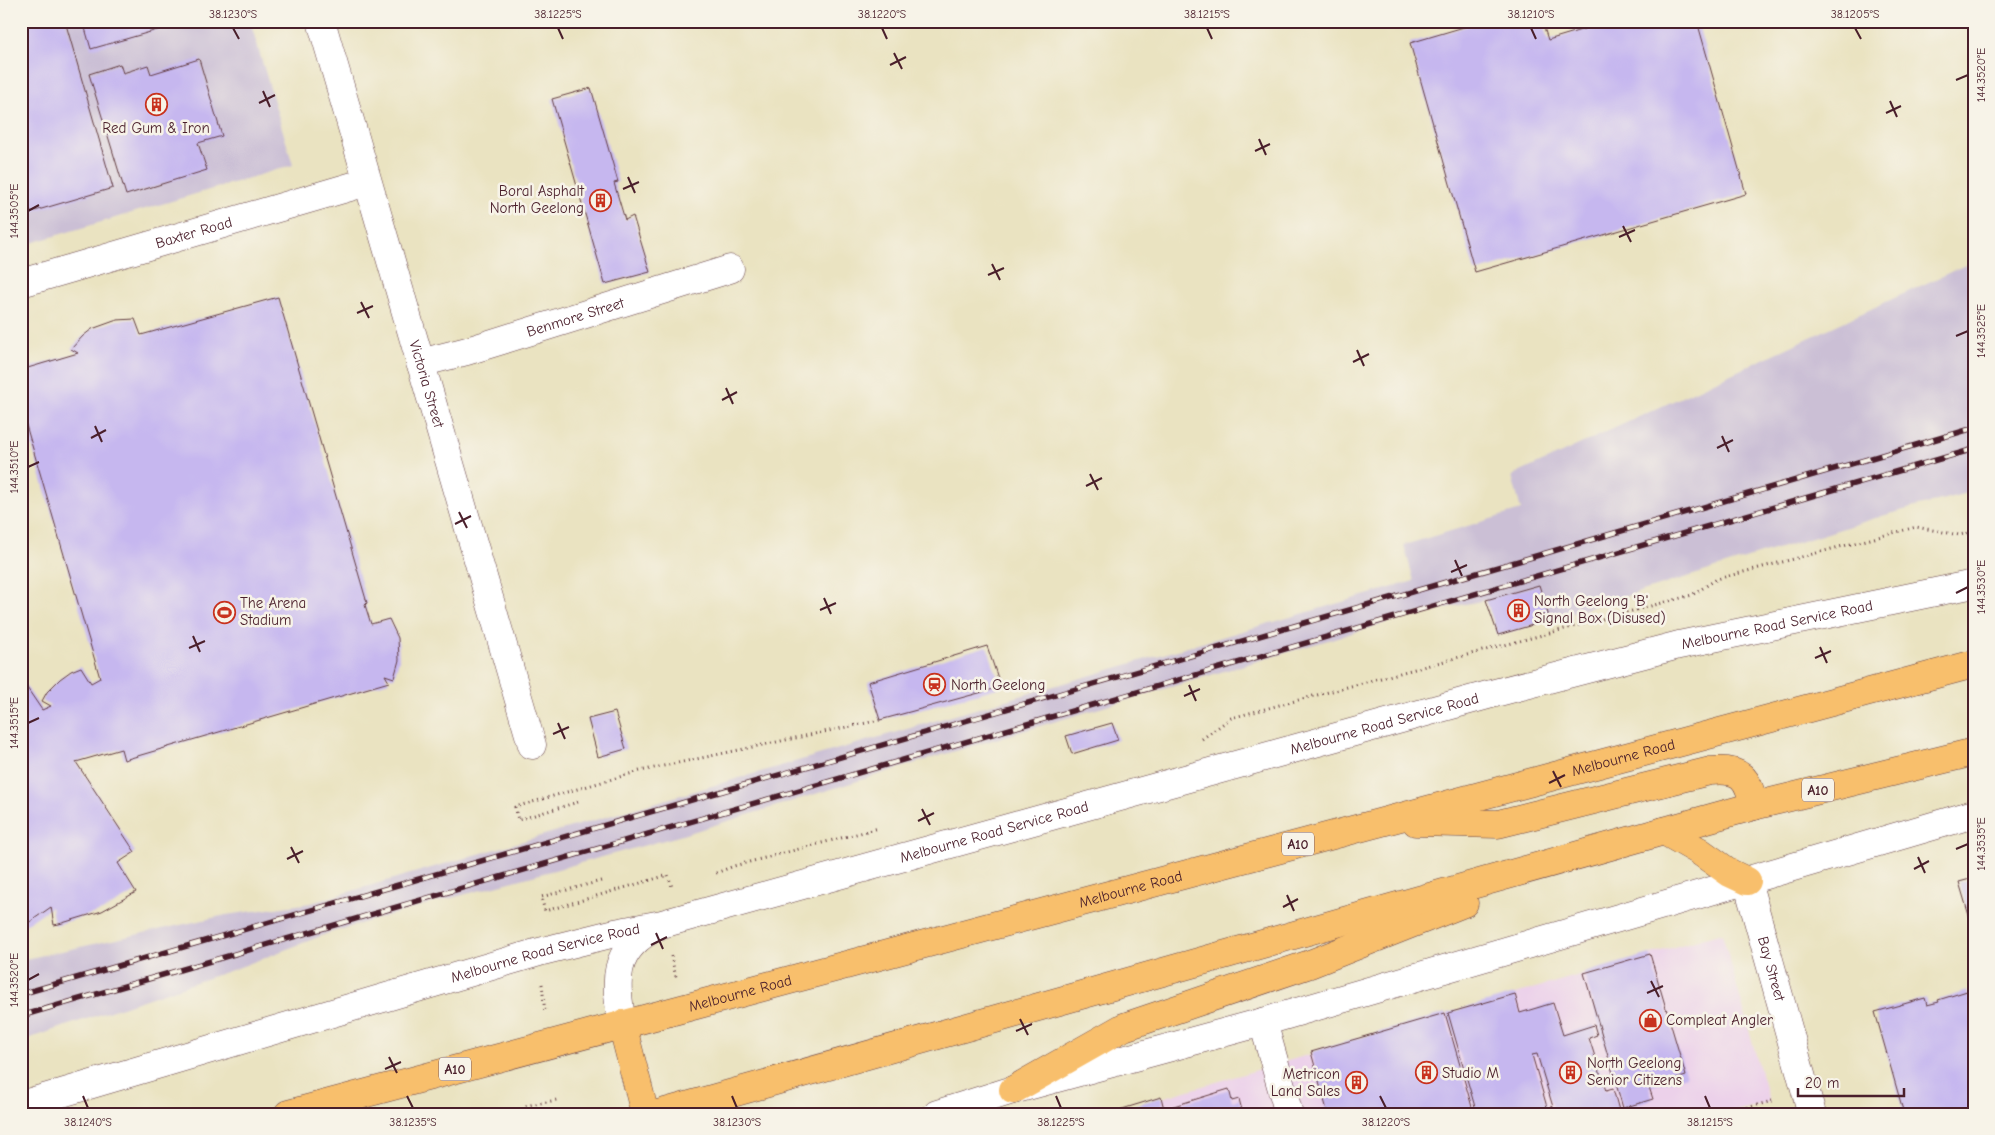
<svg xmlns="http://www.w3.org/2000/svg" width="1995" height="1135" viewBox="0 0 1995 1135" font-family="'Comic Neue',sans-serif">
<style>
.built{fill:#ecd1ea}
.industrial{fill:#cbbfd5}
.building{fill:#c6b7ef}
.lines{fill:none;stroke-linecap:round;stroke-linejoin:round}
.minor-casing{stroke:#623c42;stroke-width:29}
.highway-casing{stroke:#623c42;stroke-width:29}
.path{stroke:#623c42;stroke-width:3;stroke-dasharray:1 4;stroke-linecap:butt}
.minor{stroke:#fff;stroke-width:28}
.highway{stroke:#f8bf6c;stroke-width:28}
.rail-casing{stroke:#4a1f2b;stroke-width:5.5}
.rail{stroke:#f7f3e8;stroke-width:4;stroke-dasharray:11;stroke-linecap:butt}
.ticks{fill:none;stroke:#4a1f2b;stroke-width:2}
.labels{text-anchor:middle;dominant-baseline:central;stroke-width:5;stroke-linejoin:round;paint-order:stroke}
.shield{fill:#f7f3e8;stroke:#7e5f64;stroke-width:1}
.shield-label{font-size:14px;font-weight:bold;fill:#4a1f2b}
.poi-label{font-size:15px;fill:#4a1f2b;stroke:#f7f3e8;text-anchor:start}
.street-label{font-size:15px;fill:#4a1f2b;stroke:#f7f3e8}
.neatline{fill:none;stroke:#4a1f2b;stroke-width:2}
.ticks-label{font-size:12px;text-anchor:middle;fill:#4a1f2b}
</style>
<rect width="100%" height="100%" fill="#f7f3e8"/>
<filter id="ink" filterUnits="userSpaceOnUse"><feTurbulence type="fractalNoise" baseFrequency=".02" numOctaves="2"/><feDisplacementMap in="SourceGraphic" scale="10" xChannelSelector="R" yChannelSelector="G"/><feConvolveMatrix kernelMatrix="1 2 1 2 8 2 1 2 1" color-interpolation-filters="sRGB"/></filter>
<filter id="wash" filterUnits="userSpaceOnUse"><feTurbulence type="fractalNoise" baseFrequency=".0096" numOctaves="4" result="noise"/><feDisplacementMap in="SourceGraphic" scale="20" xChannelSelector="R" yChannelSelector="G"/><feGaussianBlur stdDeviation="1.12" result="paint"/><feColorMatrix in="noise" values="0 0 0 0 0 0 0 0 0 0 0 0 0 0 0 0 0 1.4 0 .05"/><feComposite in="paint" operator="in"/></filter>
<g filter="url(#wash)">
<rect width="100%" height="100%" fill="#eae3c1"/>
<path class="built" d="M1722,933l47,169 -44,12h-617z"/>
<g class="industrial">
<path d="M21,21h229l43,144 -272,81z"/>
<path d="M1974,261v230l-92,25 -332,104 -11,-35 -53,15 -67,13 -477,142 -263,81 -268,73 -82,24 -94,36 -214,72v-81l205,-45 85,-12 1103,-322 -10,-36 117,-35 -9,-34z"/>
</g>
<g id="blocks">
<g class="building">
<path d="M21,21h44l48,167 -92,27z"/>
<path d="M83,21h102v1l-94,27z"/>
<path d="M1484,21h58l6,19 63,-19h86l49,173 -271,78 -65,-229z"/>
<path d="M199,59l23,77 -24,7 9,27 -81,25 -37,-121 31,-10 3,9 25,-8 3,9z"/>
<path d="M591,88l27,94 -4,1 11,37 8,-4 17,56 -45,12 -53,-185z"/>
<path d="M278,297l89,306 -2,2 6,19 18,-5 9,19 1,22 -5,18 -9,-3 4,7 -265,78 -3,-11 -45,13 59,90 -17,11 18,29 -34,19 -43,13 -5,1 -3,-18 -30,21v-249l21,31 9,-4 -9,-5 5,-9 13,-13 11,-8 10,-4 10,16 9,-5 -79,-270v-38l57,-17 -7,-4 12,-13 9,-7 25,-9 18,-1 6,16z"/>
<path d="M1539,585l11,35 -52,15 -12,-35z"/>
<path d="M987,646l14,41 -121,33 -12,-38z"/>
<path d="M615,712l11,37 -28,8 -10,-38z"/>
<path d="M1112,723l6,17 -46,14 -6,-18z"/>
<path d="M1974,878v51h-1l-14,-47z"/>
<path d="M1650,954l36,122 -37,11 4,12 -30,9 -39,-135z"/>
<path d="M1967,991l7,23v100h-70l-29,-102 50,-14 2,7 12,-3 -1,-2z"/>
<path d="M1515,994l5,19 33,-10 10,32 31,-10 3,10 -8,3 17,53 7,-2 7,25h-67l-2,-7h2l-16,-53 -5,1 17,59h-72l-29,-101z"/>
<path d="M1445,1013l29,101h-146l-17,-62z"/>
<path d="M1229,1089l3,12 7,-2 4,15h-137l55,-17 3,12z"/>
</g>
</g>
</g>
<g filter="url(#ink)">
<use href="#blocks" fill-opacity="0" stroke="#623c42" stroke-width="1"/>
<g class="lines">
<defs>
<g id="minor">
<path id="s1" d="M321,21l211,724"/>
<path id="s2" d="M21,283l346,-101"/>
<path id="s3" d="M420,363l47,-12 263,-82"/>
<path id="s4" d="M1747,881l65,233"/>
<path d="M1263,1022l26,92"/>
<path d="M622,1024c-7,-43 -11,-74 34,-97"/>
<path id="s5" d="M21,1105l518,-153 76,-19 47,-9 833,-231 184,-48 295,-61"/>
<path d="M937,1114l76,-24 250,-68 711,-208"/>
</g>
<g id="highway">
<path d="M1416,822l82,2 212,-53c31,-3 38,6 44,35"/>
<path d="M1664,831l35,20 31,22 17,8"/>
<path d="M622,1024l23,90"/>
<path d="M1013,1090l111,-63 186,-63 154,-61"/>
<path id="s6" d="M288,1114l1686,-450"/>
<path d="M658,1114l1006,-283 90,-25 220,-54"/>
</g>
</defs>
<use href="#minor" class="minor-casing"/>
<use href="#highway" class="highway-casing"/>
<g class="path">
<path d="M1202,739l29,-21 461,-123 25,-16 199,-52 43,8 15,-3"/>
<path d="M578,802l-60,18 -3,-13 125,-36 240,-51"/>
<path d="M716,873l18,-7 145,-38"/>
<path d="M601,881l-60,16 4,14 123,-36 4,12"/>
<path d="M671,956l5,21"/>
<path d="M542,984l3,29"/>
<path d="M526,1114l-2,-8 33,-6"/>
<path d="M1723,1114l53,-14"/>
</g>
<use href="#minor" class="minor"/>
<use href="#highway" class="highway"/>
<defs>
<g id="rail">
<path d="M21,994l1508,-436 445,-130"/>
<path d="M21,1016l1953,-567"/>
</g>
</defs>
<use href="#rail" class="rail-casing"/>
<use href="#rail" class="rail"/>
</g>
</g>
<path class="ticks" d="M233,28l6,11M558,28l5,11M882,28l5,11M1207,28l5,11M1531,28l5,11M1855,28l6,11M894,53l8,16M890,65l16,-8M1956,80l12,-5M263,91l7,16M1890,101l7,16M259,103l16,-8M1886,113l15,-7M1259,139l7,16M1255,151l15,-7M628,177l7,16M623,189l16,-7M28,211l11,-6M1623,226l8,16M1619,237l16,-7M992,264l8,16M988,275l16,-7M361,302l8,16M357,313l16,-7M1956,336l12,-5M1357,350l7,16M1353,362l16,-8M726,388l7,16M722,400l15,-8M95,426l7,16M1722,436l7,16M91,438l15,-8M1717,448l16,-8M28,467l11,-5M1090,474l8,16M1086,486l16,-8M459,512l8,16M455,524l16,-8M1455,560l7,16M1451,572l16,-7M1956,593l12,-6M824,598l7,16M820,610l16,-7M193,636l7,16M1820,647l7,16M189,648l16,-7M1815,658l16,-7M1189,685l7,16M1184,696l16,-7M28,723l11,-5M558,723l7,16M553,734l16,-7M1553,771l8,16M1549,783l16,-8M922,809l8,16M918,821l16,-8M291,847l8,16M1956,849l12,-5M1918,857l7,16M287,859l16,-8M1914,869l15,-8M1287,895l7,16M1283,907l15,-8M656,933l7,16M651,945l16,-8M28,980l11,-6M1651,981l8,16M1647,993l16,-7M1020,1019l8,16M1016,1031l16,-7M389,1057l8,16M385,1069l16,-7M83,1096l5,12M407,1096l6,12M732,1096l5,12M1056,1096l5,12M1380,1096l6,12M1705,1096l5,12"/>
<defs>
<symbol id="building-ring" viewBox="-11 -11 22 22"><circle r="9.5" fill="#f7f3e8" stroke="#c8321e" stroke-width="1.5"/><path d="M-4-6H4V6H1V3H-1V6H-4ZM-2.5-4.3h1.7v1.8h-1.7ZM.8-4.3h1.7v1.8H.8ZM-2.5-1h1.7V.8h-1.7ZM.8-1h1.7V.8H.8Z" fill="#c8321e"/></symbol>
<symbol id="stadium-ring" viewBox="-11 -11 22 22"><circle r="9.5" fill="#f7f3e8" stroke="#c8321e" stroke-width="1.5"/><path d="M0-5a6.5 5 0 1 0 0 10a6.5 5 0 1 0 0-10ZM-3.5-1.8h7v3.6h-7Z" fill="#c8321e"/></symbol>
<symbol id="station-ring" viewBox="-11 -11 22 22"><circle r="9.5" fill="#f7f3e8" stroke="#c8321e" stroke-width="1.5"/><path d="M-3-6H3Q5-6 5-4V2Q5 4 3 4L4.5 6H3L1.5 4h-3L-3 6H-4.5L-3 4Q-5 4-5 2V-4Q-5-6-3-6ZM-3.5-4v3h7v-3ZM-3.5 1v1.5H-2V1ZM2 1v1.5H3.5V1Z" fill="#c8321e"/></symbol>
<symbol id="shop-ring" viewBox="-11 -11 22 22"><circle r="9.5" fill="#f7f3e8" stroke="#c8321e" stroke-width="1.5"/><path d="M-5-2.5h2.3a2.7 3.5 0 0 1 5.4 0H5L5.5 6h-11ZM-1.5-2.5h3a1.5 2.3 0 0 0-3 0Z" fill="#c8321e"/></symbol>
</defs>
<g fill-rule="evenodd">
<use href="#building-ring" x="144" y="92" width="25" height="25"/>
<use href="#building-ring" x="588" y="188" width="25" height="25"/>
<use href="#building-ring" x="1506" y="598" width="25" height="25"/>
<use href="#stadium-ring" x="212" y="600" width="25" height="25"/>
<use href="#station-ring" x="922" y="672" width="25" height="25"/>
<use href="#shop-ring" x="1638" y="1008" width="25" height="25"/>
<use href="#building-ring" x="1558" y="1060" width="25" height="25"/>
<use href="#building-ring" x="1414" y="1060" width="25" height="25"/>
<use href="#building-ring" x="1344" y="1070" width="25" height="25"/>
</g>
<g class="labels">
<g class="shield">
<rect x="1802" y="778.5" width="32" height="23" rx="4"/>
<rect x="1282" y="832.5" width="32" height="23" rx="4"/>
<rect x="439" y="1057.5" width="32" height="23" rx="4"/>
</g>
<g class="shield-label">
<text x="1818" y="790">A10</text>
<text x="1298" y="844">A10</text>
<text x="455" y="1069">A10</text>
</g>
<g class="poi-label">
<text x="156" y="128" text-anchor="middle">Red Gum &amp; Iron</text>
<text x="584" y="191" text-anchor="end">Boral Asphalt<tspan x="584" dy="17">North Geelong</tspan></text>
<text x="1534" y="601">North Geelong 'B'<tspan x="1534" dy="17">Signal Box (Disused)</tspan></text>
<text x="240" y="603">The Arena<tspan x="240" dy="17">Stadium</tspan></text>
<text x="951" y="685">North Geelong</text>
<text x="1666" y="1020">Compleat Angler</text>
<text x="1587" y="1063">North Geelong<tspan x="1587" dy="17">Senior Citizens</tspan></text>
<text x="1442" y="1073">Studio M</text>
<text x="1340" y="1074" text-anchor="end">Metricon<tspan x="1340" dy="17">Land Sales</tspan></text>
</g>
<g class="street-label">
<text stroke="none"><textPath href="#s2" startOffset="180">Baxter Road</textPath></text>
<text stroke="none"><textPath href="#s3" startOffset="162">Benmore Street</textPath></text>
<text stroke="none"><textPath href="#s1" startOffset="378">Victoria Street</textPath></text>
<text stroke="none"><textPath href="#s5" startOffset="1821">Melbourne Road Service Road</textPath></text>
<text stroke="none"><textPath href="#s5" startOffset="1416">Melbourne Road Service Road</textPath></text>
<text stroke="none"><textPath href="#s6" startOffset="1382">Melbourne Road</textPath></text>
<text stroke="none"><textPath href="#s5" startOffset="1011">Melbourne Road Service Road</textPath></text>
<text stroke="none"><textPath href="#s6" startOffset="872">Melbourne Road</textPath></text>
<text stroke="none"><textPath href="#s5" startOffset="546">Melbourne Road Service Road</textPath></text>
<text stroke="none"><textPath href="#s4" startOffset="91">Bay Street</textPath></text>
<text stroke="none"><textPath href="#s6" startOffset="468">Melbourne Road</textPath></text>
</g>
</g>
<rect width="1995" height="1135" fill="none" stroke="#f7f3e8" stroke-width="55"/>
<path d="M1798 1088v8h106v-8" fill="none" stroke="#4a1f2b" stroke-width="2.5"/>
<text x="1805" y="1088" font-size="15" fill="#4a1f2b" stroke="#f7f3e8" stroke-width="4" paint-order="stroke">20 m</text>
<rect x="28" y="28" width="1940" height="1080" class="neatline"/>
<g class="ticks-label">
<text x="233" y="18">38.1230°S</text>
<text x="558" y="18">38.1225°S</text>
<text x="882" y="18">38.1220°S</text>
<text x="1207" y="18">38.1215°S</text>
<text x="1531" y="18">38.1210°S</text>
<text x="1855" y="18">38.1205°S</text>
<text transform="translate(1981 75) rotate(-90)" y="4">144.3520°E</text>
<text transform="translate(14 211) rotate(-90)" y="4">144.3505°E</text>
<text transform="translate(1981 331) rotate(-90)" y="4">144.3525°E</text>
<text transform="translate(14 467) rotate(-90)" y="4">144.3510°E</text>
<text transform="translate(1981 587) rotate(-90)" y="4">144.3530°E</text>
<text transform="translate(14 723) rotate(-90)" y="4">144.3515°E</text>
<text transform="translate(1981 844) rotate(-90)" y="4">144.3535°E</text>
<text transform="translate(14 980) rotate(-90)" y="4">144.3520°E</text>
<text x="88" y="1126">38.1240°S</text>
<text x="413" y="1126">38.1235°S</text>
<text x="737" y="1126">38.1230°S</text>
<text x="1061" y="1126">38.1225°S</text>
<text x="1386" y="1126">38.1220°S</text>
<text x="1710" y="1126">38.1215°S</text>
</g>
</svg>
